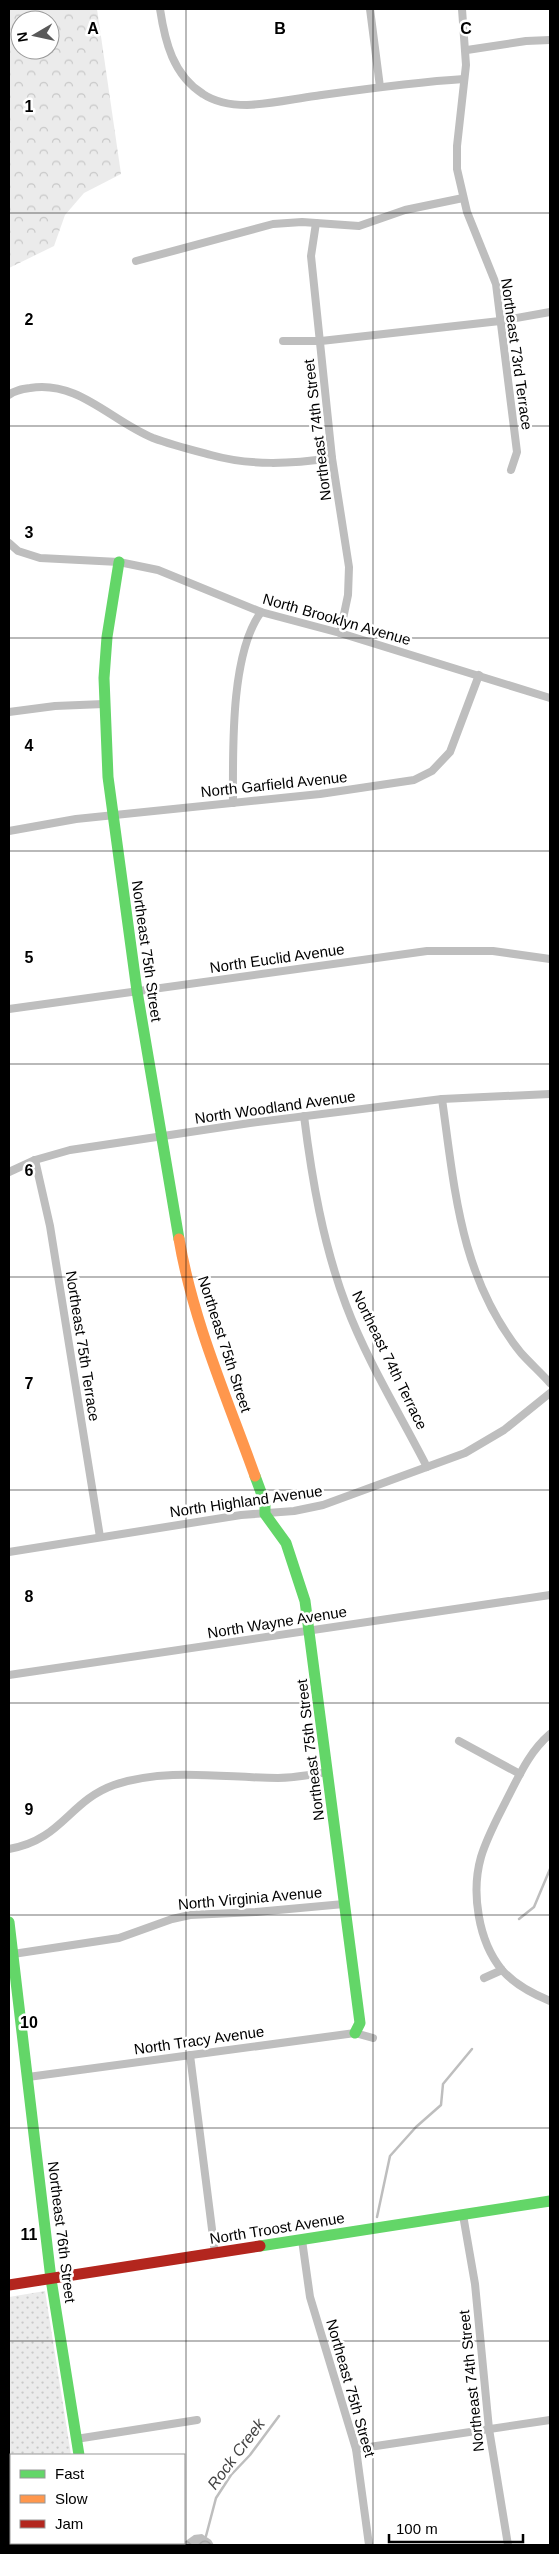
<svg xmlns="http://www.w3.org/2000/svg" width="559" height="2554" viewBox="0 0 559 2554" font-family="Helvetica,sans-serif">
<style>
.forest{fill:url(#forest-crowns);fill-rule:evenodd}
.park{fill:url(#park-dots)}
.water{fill:url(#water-waves)}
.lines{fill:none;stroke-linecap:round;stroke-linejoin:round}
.stream{stroke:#bebebe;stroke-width:2.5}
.street{stroke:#bebebe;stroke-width:8}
.fast{stroke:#63d668;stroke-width:11}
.slow{stroke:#ff974d;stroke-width:11}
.jam{stroke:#b3261e;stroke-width:11}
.grid{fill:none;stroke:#000;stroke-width:1;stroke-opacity:0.55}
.labels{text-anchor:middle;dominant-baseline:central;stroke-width:5;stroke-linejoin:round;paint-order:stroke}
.street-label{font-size:15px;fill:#000;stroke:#fff}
.water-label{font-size:16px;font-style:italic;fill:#434343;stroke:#fff}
.grid-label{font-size:16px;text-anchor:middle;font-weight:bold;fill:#000;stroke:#fff;stroke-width:5;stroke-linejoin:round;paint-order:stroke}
</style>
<defs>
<pattern id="forest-crowns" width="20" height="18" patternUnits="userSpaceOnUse" patternTransform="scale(1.25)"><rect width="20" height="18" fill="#ebebeb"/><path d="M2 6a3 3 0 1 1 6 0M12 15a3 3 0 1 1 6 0" fill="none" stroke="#c8c8c8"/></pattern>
<pattern id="park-dots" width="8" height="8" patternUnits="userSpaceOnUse" patternTransform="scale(1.25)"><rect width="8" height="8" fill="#ebebeb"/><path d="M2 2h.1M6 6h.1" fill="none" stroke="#c8c8c8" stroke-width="1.8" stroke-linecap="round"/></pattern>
<pattern id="water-waves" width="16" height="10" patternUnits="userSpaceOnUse" patternTransform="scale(1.25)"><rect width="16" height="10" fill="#bebebe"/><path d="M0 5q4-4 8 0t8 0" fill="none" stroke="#a2a2a2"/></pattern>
</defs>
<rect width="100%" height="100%" fill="#fff"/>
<path class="forest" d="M9,9h88l24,165 -37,19 -19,22 -11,31 -45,22zM20,20h30v30h-30z"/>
<path class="park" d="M45,2291l26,164h-60v88h74l1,2h-77v-248z"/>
<path class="water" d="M202,2534l9,6 3,5h-34l14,-10z"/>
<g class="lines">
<g class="stream">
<path d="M519,1919l15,-12 16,-38"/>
<path d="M377,2217l13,-61 26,-29 25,-22 2,-21 29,-35"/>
<path d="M206,2536l10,-38 15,-23 19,-20 29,-39"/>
</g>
<g class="street">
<path d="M160,9c5,33 13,66 43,85 12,8 30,11 44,11 23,-1 46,-6 68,-9 50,-7 99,-14 149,-17"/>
<path d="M370,9l10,78"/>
<path d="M462,9l4,56 -9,81v23l10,43 29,72 21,168 -6,18"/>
<path d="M467,50l59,-9 24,-1"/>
<path d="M316,223l-5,33 21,202 17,109 -1,28 -8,38"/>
<path d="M136,261l137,-37 29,-2 57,4 46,-16 58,-12"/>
<path d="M283,341h38l179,-20 50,-9"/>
<path d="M9,395c6,-5 13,-6 21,-7 48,-8 81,33 123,50 19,7 39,12 58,17 40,11 80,9 121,3"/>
<path d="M9,543l9,8 22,7 79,4 39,8 103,42 79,21 210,65"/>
<path d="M9,712l46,-6 49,-2"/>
<path d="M233,803c0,-51 -3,-149 28,-191"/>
<path d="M9,831l67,-12 244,-25 94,-14 18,-9 18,-19 29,-77"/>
<path d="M9,1009l418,-58h66l57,8"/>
<path d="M442,1099c13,92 18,178 79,254 9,10 20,20 29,30"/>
<path d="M304,1116c8,64 19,128 42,189 21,56 54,109 81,162"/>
<path d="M35,1160l15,66 50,311"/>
<path d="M9,1172l26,-12 35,-10 180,-27 192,-24 108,-5"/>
<path d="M9,1552l232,-37 53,-4 29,-6 142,-52 39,-23 46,-37"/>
<path d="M9,1675l541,-80"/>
<path d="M550,1734c-21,18 -31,42 -44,67 -9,18 -19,36 -25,56 -10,35 -3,84 21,113 13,15 31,24 48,31"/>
<path d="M459,1741l61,33"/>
<path d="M9,1849c53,-9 60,-48 105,-64 52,-18 111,-7 164,-7 16,0 32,-3 49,-6"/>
<path d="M13,1954l106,-16 53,-19 18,-4 66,-3 88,-8"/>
<path d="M484,1978l18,-8"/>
<path d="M190,2055l25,198"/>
<path d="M28,2077l327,-44 18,5"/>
<path d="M463,2215l12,69 14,145 19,116"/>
<path d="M302,2240l8,57 46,152 13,96"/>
<path d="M76,2439l121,-19"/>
<path d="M356,2449l194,-29"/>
</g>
<g class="fast">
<path d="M119,562l-12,75 -3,41 4,99 29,214 42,248"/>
<path d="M255,1476l10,27v11l21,29 19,58 55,422 -5,10"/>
<path d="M9,1922l42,357 28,176"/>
<path d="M260,2246l290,-45"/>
<path d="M93,2543v2"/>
</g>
<path class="slow" d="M179,1239c14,82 48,159 76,237"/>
<path class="jam" d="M9,2285l251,-39"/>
</g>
<path class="grid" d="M186,9v2536M373,9v2536M9,213h541M9,426h541M9,638h541M9,851h541M9,1064h541M9,1277h541M9,1490h541M9,1703h541M9,1915h541M9,2128h541M9,2341h541"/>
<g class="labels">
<g class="street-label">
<text transform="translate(517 354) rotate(82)">Northeast 73rd Terrace</text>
<text transform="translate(317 430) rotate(-97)">Northeast 74th Street</text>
<text transform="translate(337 619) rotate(16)">North Brooklyn Avenue</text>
<text transform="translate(274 784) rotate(-6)">North Garfield Avenue</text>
<text transform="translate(147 951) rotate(82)">Northeast 75th Street</text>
<text transform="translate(277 958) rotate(-8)">North Euclid Avenue</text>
<text transform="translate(275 1107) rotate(-8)">North Woodland Avenue</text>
<text transform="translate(225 1344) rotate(72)">Northeast 75th Street</text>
<text transform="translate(83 1346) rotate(81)">Northeast 75th Terrace</text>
<text transform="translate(390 1360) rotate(64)">Northeast 74th Terrace</text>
<text transform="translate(246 1501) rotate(-8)">North Highland Avenue</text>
<text transform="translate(277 1622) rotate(-9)">North Wayne Avenue</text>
<text transform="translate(310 1750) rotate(-97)">Northeast 75th Street</text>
<text transform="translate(250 1898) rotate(-5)">North Virginia Avenue</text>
<text transform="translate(199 2040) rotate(-8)">North Tracy Avenue</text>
<text transform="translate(277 2228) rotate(-9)">North Troost Avenue</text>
<text transform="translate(62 2232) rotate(83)">Northeast 76th Street</text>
<text transform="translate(471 2381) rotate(-96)">Northeast 74th Street</text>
<text transform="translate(351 2388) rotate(74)">Northeast 75th Street</text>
</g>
<g class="water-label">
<text transform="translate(236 2454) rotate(-53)">Rock Creek</text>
</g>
</g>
<g class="grid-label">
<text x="93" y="34">A</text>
<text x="280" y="34">B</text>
<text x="466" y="34">C</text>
<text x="29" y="112">1</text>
<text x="29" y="325">2</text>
<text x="29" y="538">3</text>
<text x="29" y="751">4</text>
<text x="29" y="963">5</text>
<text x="29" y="1176">6</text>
<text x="29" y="1389">7</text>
<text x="29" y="1602">8</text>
<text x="29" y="1815">9</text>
<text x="29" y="2028">10</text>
<text x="29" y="2240">11</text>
</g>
<rect width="559" height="2554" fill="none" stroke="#000000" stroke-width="20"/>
<rect x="10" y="2454" width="175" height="90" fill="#ffffff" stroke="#999999"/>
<rect x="20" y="2470" width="25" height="8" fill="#63d668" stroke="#999999"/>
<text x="55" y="2479" font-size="15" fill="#000000">Fast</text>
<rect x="20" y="2495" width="25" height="8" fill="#ff974d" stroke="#999999"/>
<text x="55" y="2504" font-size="15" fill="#000000">Slow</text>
<rect x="20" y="2520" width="25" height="8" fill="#b3261e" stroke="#999999"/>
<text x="55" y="2529" font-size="15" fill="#000000">Jam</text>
<g transform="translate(35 35) rotate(261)"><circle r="24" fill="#ffffff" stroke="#999999"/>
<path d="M0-4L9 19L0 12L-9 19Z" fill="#595959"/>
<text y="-8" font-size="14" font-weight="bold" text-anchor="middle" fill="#000000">N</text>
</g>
<path d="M389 2534v8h134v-8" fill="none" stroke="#000000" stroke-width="2.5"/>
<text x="396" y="2534" font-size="15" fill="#000000" stroke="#ffffff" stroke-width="4" paint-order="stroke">100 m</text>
</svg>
